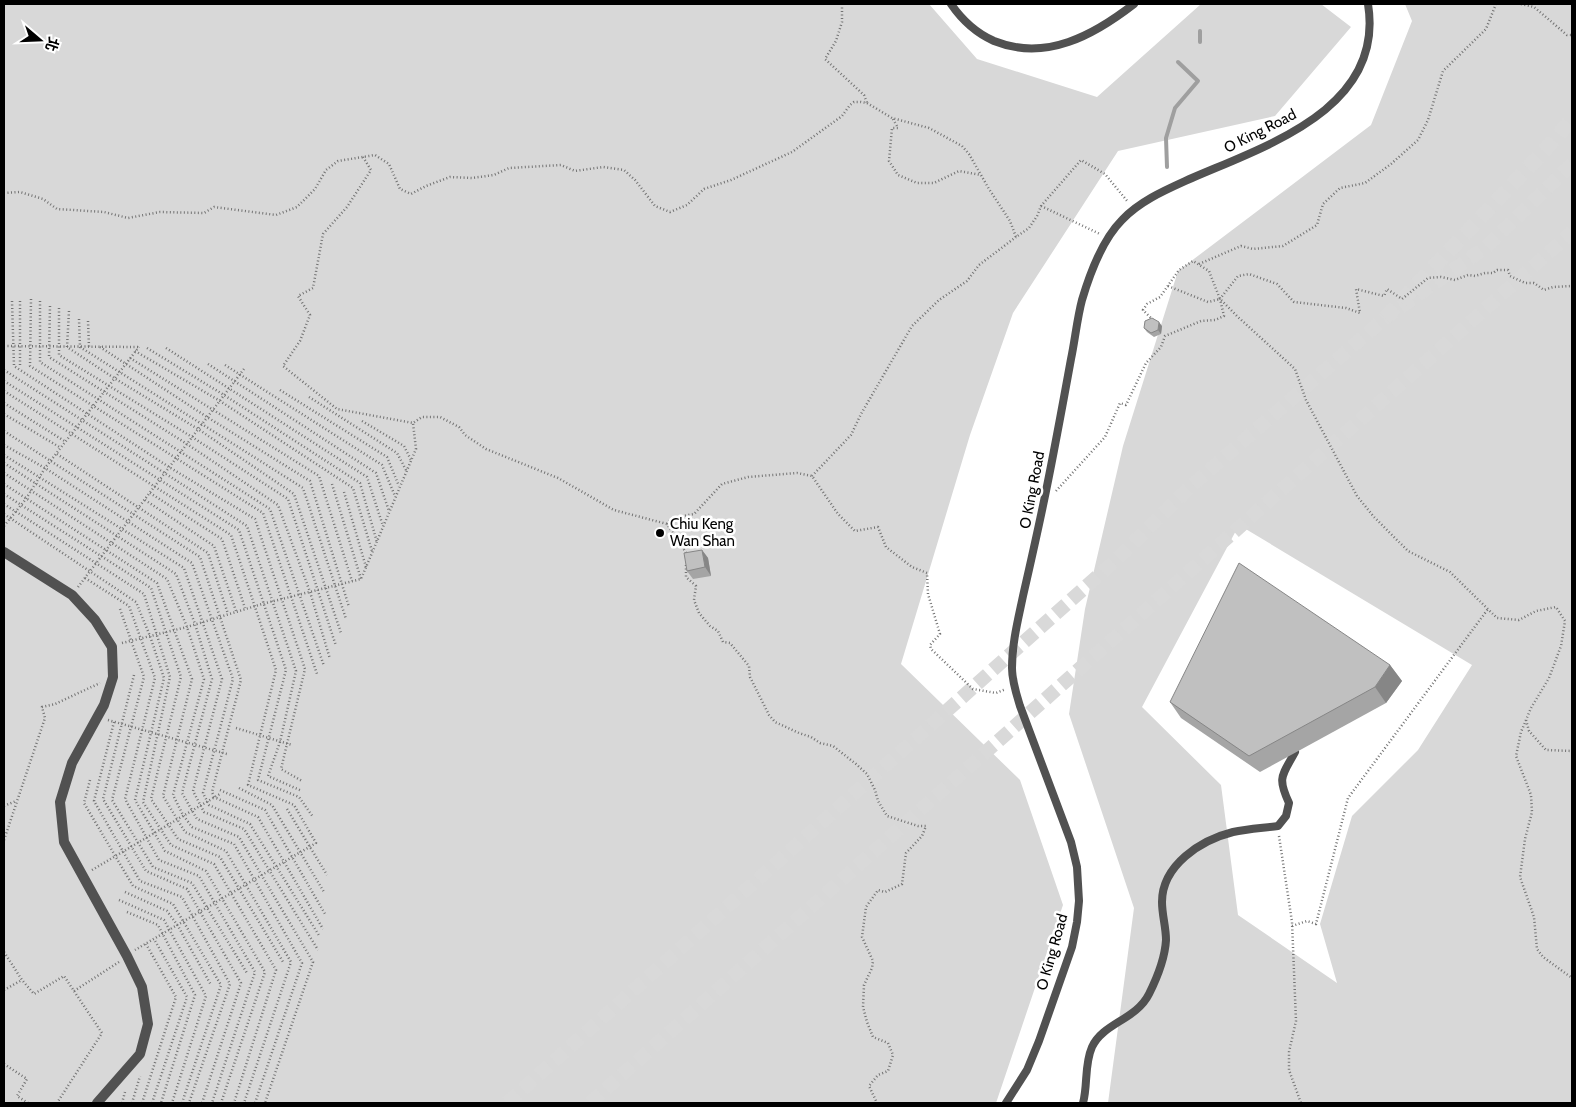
<svg xmlns="http://www.w3.org/2000/svg" width="1576" height="1107" viewBox="0 0 1576 1107" font-family="Cabin,'Noto Sans TC',sans-serif">
<style>
.green{fill:#d8d8d8;fill-rule:evenodd}
.lines{fill:none;stroke-linecap:round;stroke-linejoin:round}
.stream{stroke:#9f9f9f;stroke-width:4}
.trunk-tunnel{stroke:#d9d9d9;stroke-width:14;stroke-dasharray:14 7;stroke-linecap:butt}
.motorway-tunnel{stroke:#d9d9d9;stroke-width:15;stroke-dasharray:15 8;stroke-linecap:butt}
.path{stroke:#737373;stroke-width:2.5;stroke-dasharray:1 2.5;stroke-linecap:butt}
.service{stroke:#515151;stroke-width:8}
.minor{stroke:#515151;stroke-width:10}
.wall{fill:#a5a5a5}
.shaded-wall{fill:#868686}
.building{fill:#c0c0c0;stroke:#868686}
.poi-dot{fill:#000;stroke:#fff;stroke-width:2}
.labels{text-anchor:middle;dominant-baseline:central;stroke-width:5;stroke-linejoin:round;paint-order:stroke}
.street-label{font-size:15px;fill:#000;stroke:#fff}
.poi-label{font-size:15px;fill:#000;stroke:#fff;text-anchor:start}
</style>
<rect width="100%" height="100%" fill="#fff"/>
<g class="green">
<path d="M4,4h925l48,55 120,38 104,-93h120l30,23 -76,89 -157,35 -105,162 -43,122 -69,229 119,116 43,125 -67,198h-992z"/>
<path d="M1405,4h167v1099h-464l26,-195 -65,-194 16,-105 38,-163 55,-175 193,-146 41,-104zM1239,525l233,140 -54,85 -66,66 -32,108 17,59 -99,-68 -17,-130 -79,-78z"/>
</g>
<g class="lines">
<g class="stream">
<path d="M1200,42v-11"/>
<path d="M1167,167l-1,-29 9,-30 23,-27 -20,-19"/>
</g>
<g class="trunk-tunnel">
<path d="M507,1103l610,-544 73,-72 195,-169 101,-71 86,-83"/>
<path d="M590,1103l982,-871"/>
</g>
<path class="motorway-tunnel" d="M1385,318l160,-168 27,-31"/>
<g class="path">
<path d="M842,4v18l-6,19 -11,18 39,36 3,8"/>
<path d="M1521,4l13,3 33,28h5"/>
<path d="M893,119l5,9h-6l-3,33 9,14 19,8h17l25,-12 22,4"/>
<path d="M363,157l8,13 -24,37 -24,27 -10,54 -15,8 12,19 -10,26 -17,25 54,43 76,14 9,-6h18l19,10 6,8 21,14 72,29 56,32 53,14 20,30"/>
<path d="M4,193l16,-1 23,7 14,10 47,3 24,6 32,-6 44,1 10,-6 62,8 21,-8 18,-18 11,-19 12,-9 37,-6 14,9 11,25 11,5 15,-8 24,-9 22,1 22,-3 15,-7 52,-3 14,6 28,-4 21,3 11,10 20,26 15,6 17,-7 17,-16 27,-9 61,-28 50,-36 8,-11 4,-3h7l6,1 25,15 37,10 33,18 7,8 20,35 21,32 6,16 13,-9 8,-12 4,-10 40,-46 24,14 23,28"/>
<path d="M1041,206l59,28"/>
<path d="M1199,264l42,-18 12,3 30,-3 34,-21 6,-21 17,-16 25,-5 26,-19 27,-24 10,-20 15,-49 43,-42 10,-25"/>
<path d="M1168,286l40,16 12,-3"/>
<path d="M31,299l-1,67 233,147 54,161"/>
<path d="M12,301l2,65 155,101 86,52 50,150 -24,100 21,12"/>
<path d="M40,301v61l230,147 54,157"/>
<path d="M50,306l-1,51 138,87 91,61 32,87 20,67"/>
<path d="M59,308v47l133,82 96,62 48,147"/>
<path d="M69,311l-2,36 47,31 84,51 96,65 47,139"/>
<path d="M79,319l1,28 223,141 43,131"/>
<path d="M1153,320l-10,-10 4,-6 13,-7 19,-27 14,-9 16,10 11,28 18,18 57,52 11,31 51,96 17,21 34,34 42,21 47,46 22,2 17,-9 20,-4 9,14 -4,25 -12,32 -18,30 -10,24 -5,24 15,39 1,17 -7,27 -5,38 14,40 3,32 6,8 29,21"/>
<path d="M88,321l1,26"/>
<path d="M4,346l135,1"/>
<path d="M100,347l107,70 103,64 39,126"/>
<path d="M147,348l77,47 136,88 17,59"/>
<path d="M166,348l201,129 16,49"/>
<path d="M135,351l85,50 133,87 19,63"/>
<path d="M130,358l189,118 33,105"/>
<path d="M208,364l168,109 13,38"/>
<path d="M20,365v-65"/>
<path d="M225,365l157,100 13,31"/>
<path d="M4,370l243,156 49,145 -16,71 -12,34 34,15"/>
<path d="M4,381l235,149 47,140 -28,110 41,17 14,20"/>
<path d="M280,390l107,67 12,29"/>
<path d="M4,391l227,144 45,135 -28,115 46,20 22,38 -181,107"/>
<path d="M309,397l88,56 9,17"/>
<path d="M4,403l62,39"/>
<path d="M4,414l57,34"/>
<path d="M362,421l42,25 7,14"/>
<path d="M4,431l196,126 41,123 -29,112 2,5 44,20 65,112"/>
<path d="M4,445l41,23 147,95 41,116 -30,114 6,12 41,19 70,113"/>
<path d="M57,454l151,99 20,61"/>
<path d="M4,455l180,113 38,111 -29,112 11,21 40,17 74,121"/>
<path d="M4,463l172,111 19,50 17,55 -30,114 15,26 42,18 74,125 -48,141"/>
<path d="M4,473l163,106 20,48 17,52 -31,116 10,20 9,12 42,17 68,119 -47,140"/>
<path d="M812,476l39,-41 10,-21 51,-88 27,-26 28,-19 12,-16 37,-28"/>
<path d="M4,484l153,99 35,96 -29,117 22,36 41,19 65,111 -47,141"/>
<path d="M332,484l29,95"/>
<path d="M1056,491l49,-54 15,-34 6,2 20,-42 15,-16 4,-11 36,-15 14,-1 9,-4 -4,-17 18,-23 11,-2 28,10 17,18 52,6 14,5 -4,-24 28,7 3,-7 15,10 26,-21 13,-1 14,3 13,-5 7,1 10,-3h8l4,-3h11l2,6 15,7h9l10,7 9,-3 19,-1"/>
<path d="M344,492l22,75"/>
<path d="M150,493l72,46 23,69"/>
<path d="M4,494l147,94 30,89 -30,122 27,40 42,18 63,105"/>
<path d="M145,500l69,46 22,65"/>
<path d="M4,504l140,90 26,83 -27,125 28,43 43,19 62,106 -42,133"/>
<path d="M4,514l132,88 14,34 14,42 -29,122 30,51 41,20 59,101 -44,131"/>
<path d="M667,524l5,-6 22,-4 28,-30 26,-7 49,-4 15,3 26,38 17,17 23,-4 8,20 26,20 15,6 1,21 12,40 -10,11 1,4 42,40 23,4 10,-4"/>
<path d="M4,526l22,-27 19,-31 94,-121"/>
<path d="M686,565v12l10,9 -2,14 5,13 11,13 8,5 5,11 7,1 19,23 1,11 19,38 6,7 24,11 12,4 9,6 13,3 23,18 11,10 8,16 3,11 9,15 31,10h8l-4,10 -16,17 -4,31 -17,8 -7,-2 -12,17 -4,30 11,24 -1,7 -8,17 -1,22 4,15 6,15 15,6 5,12 -5,16 -10,4 -9,11 8,17"/>
<path d="M85,578l44,28 26,72 -30,121 34,61 40,16 56,96 -43,131"/>
<path d="M78,587l166,-218"/>
<path d="M120,609l24,68 -32,123 41,67 39,16 55,90"/>
<path d="M122,643l65,-16 75,-23 99,-25 55,-130 -3,-26"/>
<path d="M134,675l-31,124 43,72 41,18 54,94 -39,120"/>
<path d="M108,720l119,34"/>
<path d="M1526,720l3,11 17,19 26,1"/>
<path d="M114,722l-20,79 46,80 42,16 48,87 -41,119"/>
<path d="M236,728l56,17"/>
<path d="M90,780l-6,23 49,83 40,18 48,81 -39,118"/>
<path d="M239,788l33,17 52,87"/>
<path d="M220,790l45,20 60,104"/>
<path d="M4,806l12,-5"/>
<path d="M287,809l40,66"/>
<path d="M1279,836l13,86 4,99 -7,31v18l12,33"/>
<path d="M4,840l41,-122 -3,-11 13,-3 45,-21"/>
<path d="M92,870l128,-76"/>
<path d="M125,892l42,19 11,15 33,59"/>
<path d="M119,900l45,20 42,76 -34,107"/>
<path d="M127,912l31,13 37,70 -34,108"/>
<path d="M1292,926l15,-5 9,3 32,-126 140,-189"/>
<path d="M4,952l18,28 12,14 30,-18 38,57 -45,70"/>
<path d="M4,990l18,-10"/>
<path d="M74,991l45,-29"/>
<path d="M4,1064l23,15 -10,17 11,7"/>
<path d="M122,1103l3,-11"/>
<path d="M132,1103l8,-27"/>
<path d="M142,1103l34,-106 -30,-53"/>
<path d="M152,1103l35,-106 -33,-58"/>
</g>
<g class="service">
<path d="M951,4c11,16 25,29 43,37 52,21 100,-6 140,-37"/>
<path d="M1006,1103l21,-33 12,-29 33,-94 5,-25 2,-21 -2,-34 -6,-25 -51,-136c-4,-13 -8,-25 -8,-38 0,-25 6,-48 11,-72 8,-35 16,-70 23,-105 9,-44 17,-88 25,-132 4,-19 6,-40 11,-59 8,-27 20,-60 40,-80 19,-20 46,-31 70,-42 76,-33 193,-70 176,-174"/>
<path d="M1083,1103c5,-18 1,-38 9,-56 11,-24 44,-27 57,-53 8,-16 16,-36 17,-54 0,-13 -4,-25 -4,-38 0,-37 39,-62 71,-70 14,-3 30,-4 45,-6l8,-10 3,-13c-12,-26 -7,-27 6,-51"/>
</g>
<path class="minor" d="M4,552l68,43 23,25 17,27 1,30 -9,28 -32,58 -12,39 4,40 63,114 15,31 6,37 -8,30 -43,49"/>
</g>
<g class="wall">
<path d="M1162,326l-1,8 -7,3 -7,-5 -3,-4z"/>
<path d="M702,550l6,8 3,18 -18,3 -6,-8z"/>
<path d="M1390,665l12,16 -16,22 -126,69 -79,-54 -11,-16z"/>
</g>
<g class="shaded-wall">
<path d="M1159,322l3,4 -1,8 -3,-4z"/>
<path d="M702,550l6,8 3,18 -6,-9z"/>
<path d="M1390,665l12,16 -16,22 -11,-16z"/>
</g>
<g class="building">
<path d="M1152,318l7,4 -1,8 -7,3 -7,-5 1,-7z"/>
<path d="M702,550l3,17 -18,4 -3,-18z"/>
<path d="M1239,563l151,102 -15,22 -126,69 -79,-54z"/>
</g>
<circle class="poi-dot" cx="660" cy="533" r="5"/>
<g class="labels">
<g class="street-label">
<text transform="translate(1260 131) rotate(-27)">O King Road</text>
<text transform="translate(1032 490) rotate(-79)">O King Road</text>
<text transform="translate(1052 952) rotate(-74)">O King Road</text>
</g>
<g class="poi-label">
<text x="670" y="524">Chiu Keng<tspan x="670" dy="17">Wan Shan</tspan></text>
</g>
</g>
<rect width="1576" height="1107" fill="none" stroke="#000000" stroke-width="10"/>
<g transform="translate(40 40) rotate(109)" stroke="#ffffff" stroke-width="4" paint-order="stroke">
<path d="M0-4L9 19L0 12L-9 19Z" fill="#000000"/>
<text y="-8" font-size="14" font-weight="bold" text-anchor="middle" fill="#000000">北</text>
</g>
</svg>
